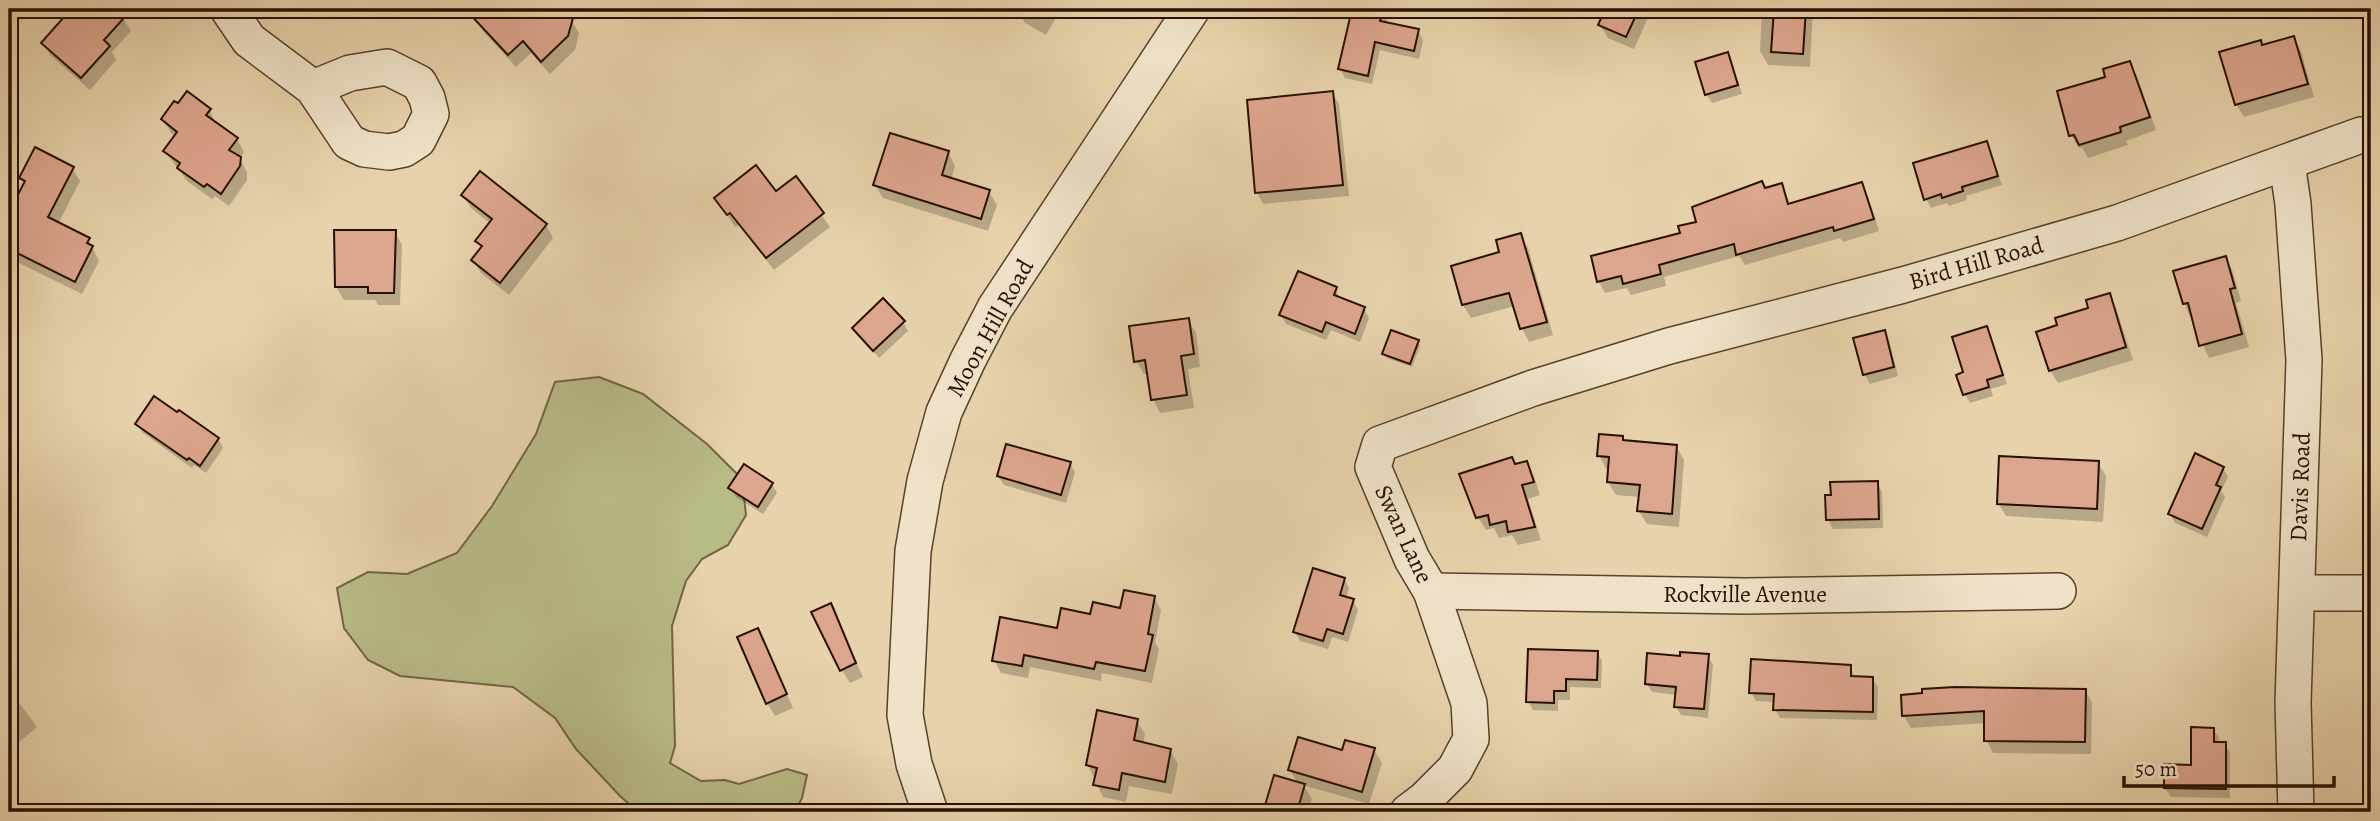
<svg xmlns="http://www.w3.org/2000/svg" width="2380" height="821" viewBox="0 0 2380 821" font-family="Alegreya,serif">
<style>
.green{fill:#b9bb87;stroke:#716544;stroke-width:2}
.shadow{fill:#0003}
.building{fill:#dca58d;stroke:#290f00;stroke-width:2}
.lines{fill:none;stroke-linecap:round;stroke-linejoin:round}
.minor-casing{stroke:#58402b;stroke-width:38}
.minor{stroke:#efe2c8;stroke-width:35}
.labels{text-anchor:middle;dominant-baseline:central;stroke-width:6;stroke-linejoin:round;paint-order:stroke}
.street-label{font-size:24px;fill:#290f00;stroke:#efe2c8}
</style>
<rect width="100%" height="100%" fill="#e7d2ab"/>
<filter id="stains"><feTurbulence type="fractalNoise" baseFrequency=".00286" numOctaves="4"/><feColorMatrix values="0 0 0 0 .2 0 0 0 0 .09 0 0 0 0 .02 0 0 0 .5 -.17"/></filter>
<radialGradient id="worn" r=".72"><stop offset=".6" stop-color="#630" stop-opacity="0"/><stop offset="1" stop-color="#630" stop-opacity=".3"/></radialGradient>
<path class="green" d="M599,377l44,17 64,50 35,35 4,36 -18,30 -26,14 -16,22 -14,45 3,120 -5,17 31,18 24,-1 14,4 48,-15 20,6 -5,23 -7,14h-157l-18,-16 -44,-47 -21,-31 -42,-31 -113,-11 -32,-16 -24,-32 -7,-40 31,-16 39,2 50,-21 35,-47 44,-72 19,-52z"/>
<g class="shadow">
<path d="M73,9h40l10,9 8,13 -19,21 4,8 -26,30 -39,-34 -8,-13z"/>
<path d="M478,9h64l7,7 22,4 8,13 -4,17 -25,24 -19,-21 -15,14 -32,-35 -8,-13z"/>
<path d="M1023,9h38l-15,26 -21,-12 -5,-9z"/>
<path d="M1354,9h29l5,8 -2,7 32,7 5,9 -4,19 -39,-9 -8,34 -27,-6 -5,-9z"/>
<path d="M1607,9h45l-18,40 -26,-11 -8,-13z"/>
<path d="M1762,9h51l-3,58 -42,-2 -8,-14z"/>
<path d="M2293,38l8,13 13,46 -70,20 -8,-13 27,-57z"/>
<path d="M1727,54l5,8 10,32 -30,9 -6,-9z"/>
<path d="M2129,63l8,13 19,54 -30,11 2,4 -40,13 -6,-11 -3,1 -8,-13 36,-56z"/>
<path d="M1332,93l7,11 10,92 -86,8 -6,-11z"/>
<path d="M210,110l6,15 21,14 7,13 -4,7 7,13v8l-18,26 -14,-10 -3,3 -25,-18 -22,-30 11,-14 -5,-4 -8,-14z"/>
<path d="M1986,143l16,42 -36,11 1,4 -18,6 -2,-3 -16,5 -5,-9z"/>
<path d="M948,152l7,14 -4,14 38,12 8,13 -9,26 -105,-33 -8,-13z"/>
<path d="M72,168l8,13 -22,43 30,15 11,22 -17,33 -73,-36v-42l16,-31 -4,-7z"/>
<path d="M796,179l34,48 -56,43 -35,-45 -4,2 -19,-29 60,-5z"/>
<path d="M1862,184l6,12 11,35 -36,11 -3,-4 -95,27 -6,-9 -75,21 2,9 -35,9 -4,-7 -22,5 -6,-11 -6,-24 89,-24 17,-11 83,-38 9,21z"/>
<path d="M463,195l83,30 7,13 -44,57 -28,-22 -8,-13 9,-11 -5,-8 14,-17 -20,-16z"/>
<path d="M395,232l7,13 -2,60h-22l-3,-5h-31l-8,-13z"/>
<path d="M1520,235l8,13 25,87 -24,7 -7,-14 -7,-22 -44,12 -8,-13 -10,-38 48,-13z"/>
<path d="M2226,258l7,14 8,29 -5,2 13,44 -40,11 -25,-55z"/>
<path d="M1335,288l5,11 24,10 5,9 -9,24 -29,-12 -5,10 -40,-16 -5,-9z"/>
<path d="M2109,295l7,13 17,52 -75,23 -8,-13 9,-44 31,-17z"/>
<path d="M1188,320l8,13 4,34 -12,2 6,39 -34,5 -7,-14 -4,-25h-5l-8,-13z"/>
<path d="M903,322l5,9 -29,27 -25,-29z"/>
<path d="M1986,328l5,9 16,47 -16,5 2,7 -23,7 -5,-9v-21z"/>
<path d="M1884,332l5,8 9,36 -28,8 -5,-9 -10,-36z"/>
<path d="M1418,342l2,4 -8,21 -25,-9 -3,-4z"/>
<path d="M137,424l81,15 5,9 -17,25 -12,-8 -2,3 -49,-35z"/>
<path d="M1622,438l2,4 52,4 8,14 -5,67 -32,-3 -8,-13 1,-14 -24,-2 -8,-13 2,-13h-4l-7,-14z"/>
<path d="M1070,463l5,9 -9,31 -62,-18 -6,-9z"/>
<path d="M1526,463l8,13 6,19 -12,4 13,41 -23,5 -6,-10 -13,3 -5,-10 -8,2 -8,-13 37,-51z"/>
<path d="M2098,463l8,13 -3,46 -97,-6 -8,-13z"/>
<path d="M2223,468l5,9 -7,14 4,6 -18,40 -32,-14 -5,-9z"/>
<path d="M1877,483l5,9 1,36 -50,1 -5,-9z"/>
<path d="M772,484l5,9 -14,21 -27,-17 -5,-9z"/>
<path d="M2365,496h6v42l-7,-8z"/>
<path d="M9,577l6,9 -3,35 -3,-1z"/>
<path d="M1344,579l5,9 -3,11 7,2 5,9 -10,32 -16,-5 -4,12 -28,-8 -5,-9z"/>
<path d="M1154,597l7,13 -6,32 4,7 -7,34 -50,-10 -1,8 -71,-14 -2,11 -27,-5 -7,-13 98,-44 30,-6z"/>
<path d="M830,605l33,72 -13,6 -8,-13z"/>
<path d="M764,644l29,64 -18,8 -8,-13z"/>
<path d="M1597,652l5,9 -1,27 -31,-1v13h-12v11l-25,-1 -5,-9z"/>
<path d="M1708,656l5,9 -5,53 -27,-3 -5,-9 1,-11 -25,-3 -6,-9 35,-25z"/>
<path d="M1850,667l5,11h17l6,9 -1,33 -97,-2 -5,-9v-7l-19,-1 -5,-9z"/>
<path d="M9,689l28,38 -25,21 -3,-4z"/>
<path d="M2085,690l7,13 -1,51 -98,-1 -7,-13v-17l-75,5 -7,-12z"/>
<path d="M2366,704h5v60l-6,-8z"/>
<path d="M1137,721l8,13 -2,10 27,6 8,14 -6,30 -43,-8 -3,16 -23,-5 -15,-32z"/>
<path d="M2213,729l6,9 -1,6h7l5,9v45l-59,-1 -6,-9 27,-21z"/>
<path d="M1374,750l8,13 -13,41 -66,-19 9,14 -4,13h-41l-2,-3 33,-25 -8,-14 53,-18z"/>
<path d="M19,803l5,9h-15v-5z"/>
</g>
<g class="building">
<path d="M71,9h61l-28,31 6,6 -29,32 -40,-35z"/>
<path d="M465,9h72l6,5 20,-1 10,5 -5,18 -27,26 -18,-21 -15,14z"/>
<path d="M1352,9h31l-3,12 39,8 -5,22 -39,-9 -7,34 -30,-7z"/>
<path d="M1605,9h34l-13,28 -28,-12z"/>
<path d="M1774,9h32l-3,45 -32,-2z"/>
<path d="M2294,36l14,48 -73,21 -16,-53 42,-12 1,5z"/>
<path d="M1728,52l10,33 -33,10 -10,-33z"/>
<path d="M2130,61l20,56 -30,10 1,5 -42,13 -5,-10 -5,1 -12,-45 48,-14 -2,-8z"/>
<path d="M187,91l24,18 -5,6 32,23 -9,12 12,7 -1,9 -19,28 -14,-10 -3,3 -27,-19 3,-5 -17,-12 14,-19 -16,-13 13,-18 4,2z"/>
<path d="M1333,91l10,94 -88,8 -8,-93z"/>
<path d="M890,133l59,18 -7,24 48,15 -9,29 -108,-34z"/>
<path d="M1987,141l11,35 -36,11 1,4 -21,7 -1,-4 -17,6 -11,-37z"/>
<path d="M35,147l39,20 -26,50 42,21 -3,5 6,3 -18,36 -66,-33v-37l16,-31 -6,-3z"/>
<path d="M756,165l20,26 20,-15 28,37 -58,45 -36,-45 -3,2 -13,-17z"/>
<path d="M480,171l67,53 -47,59 -29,-23 11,-14 -7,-5 17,-22 -31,-24z"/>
<path d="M1762,181l3,7 17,-5 6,21 74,-22 12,37 -40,12 -1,-4 -97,28 -2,-11 -75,21 2,9 -38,10 -2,-8 -24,6 -6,-26 89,-23 -2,-7 18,-4 -4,-15z"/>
<path d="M334,230h62l-2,63h-26v-6h-33z"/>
<path d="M1521,233l26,89 -27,7 -11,-36 -47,12 -11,-39 48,-14 -3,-12z"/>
<path d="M2226,256l9,32 -5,1 12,45 -43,12 -11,-43 -5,1 -10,-33z"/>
<path d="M1298,271l39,16 -3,8 31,12 -10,27 -29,-12 -4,10 -43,-17z"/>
<path d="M2110,293l16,54 -77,24 -13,-39 21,-7 -2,-7 33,-10 -2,-8z"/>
<path d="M883,298l22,23 -32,30 -21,-23z"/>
<path d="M1189,318l5,36 -13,2 6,39 -36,5 -6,-40 -11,2 -5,-36z"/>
<path d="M1987,326l16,49 -16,5 2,7 -26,8 -7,-20 7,-3 -11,-35z"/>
<path d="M1391,330l28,10 -9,24 -28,-10z"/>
<path d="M1885,330l9,37 -31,8 -10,-37z"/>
<path d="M154,396l23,16 2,-2 40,28 -19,28 -11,-8 -2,2 -52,-36z"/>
<path d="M1599,434l24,2v4l54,5 -5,69 -35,-3 3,-26 -33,-3 2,-25 -12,-1z"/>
<path d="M1006,444l65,18 -10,33 -64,-19z"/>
<path d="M2195,453l29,14 -8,18 5,2 -19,42 -34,-15z"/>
<path d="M1999,456l100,5 -2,48 -100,-5z"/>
<path d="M1512,457l3,7 12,-3 7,21 -12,3 13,42 -27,5 -2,-11 -16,4 -2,-10 -12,3 -17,-44z"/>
<path d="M744,464l29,19 -15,24 -30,-19z"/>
<path d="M1878,481l1,38 -53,1 -1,-25h6l-1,-13z"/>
<path d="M1313,568l32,10 -5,17 14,4 -11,35 -16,-5 -4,12 -30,-9z"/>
<path d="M1124,590l31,6 -7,38 5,1 -8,36 -49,-9 -2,7 -70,-14 -2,11 -30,-5 8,-44 57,11 4,-20 29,6 3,-12 27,6z"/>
<path d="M831,603l25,60 -16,8 -29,-59z"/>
<path d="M758,628l29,66 -21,10 -29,-67z"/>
<path d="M1528,649l70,2 -1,29 -31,-1v12h-12v12l-28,-1z"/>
<path d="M1680,652l29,2 -5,55 -30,-2 2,-20 -31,-3 2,-31 33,3z"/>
<path d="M1751,659l100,6v11l22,1v35l-100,-2 1,-16 -25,-1z"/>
<path d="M1955,687l131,2 -1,53 -101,-1v-30l-82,5 -1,-21 21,-2v-4z"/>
<path d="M1097,710l41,9 -4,21 37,9 -6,33 -43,-9 -3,17 -26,-5 4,-17 -11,-3z"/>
<path d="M2191,727l23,1v14h12v47l-62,-1v-24l27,1z"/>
<path d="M1298,737l44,13 3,-10 30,8 -13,44 -74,-22z"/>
<path d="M1274,775l31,9 -8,28h-34z"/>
</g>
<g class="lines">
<defs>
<g id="minor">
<path d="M228,9l21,31 64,48 36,54 15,7 25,3 15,-3 14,-9 13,-26 -4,-16 -8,-15 -32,-16 -37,6 -37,15"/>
<path d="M2287,163l6,41 11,156 -11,343 3,109"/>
<path d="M1431,591l314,5 313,-5"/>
<path d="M2297,593h74"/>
<path d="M930,812l-16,-48 -9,-49 8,-164 12,-70 19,-69 24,-52 27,-52 197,-299"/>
<path d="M1408,812l16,-12 31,-31 16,-30 -2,-36 -38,-112 -19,-32 -39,-92 7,-23 153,-56 136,-42 234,-61 214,-62 244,-88"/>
</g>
</defs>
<use href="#minor" class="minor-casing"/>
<use href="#minor" class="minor"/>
</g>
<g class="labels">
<g class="street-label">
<text transform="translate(1976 263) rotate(-16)">Bird Hill Road</text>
<text transform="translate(990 328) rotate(-61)">Moon Hill Road</text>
<text transform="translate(2300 487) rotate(-88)">Davis Road</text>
<text transform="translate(1404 534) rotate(65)">Swan Lane</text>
<text x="1745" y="594">Rockville Avenue</text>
</g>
</g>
<rect width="2380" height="821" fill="none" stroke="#e7d2ab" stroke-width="35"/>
<rect x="10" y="10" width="2359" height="800" fill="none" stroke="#290f00" stroke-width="3.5"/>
<rect x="18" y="18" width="2345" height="786" fill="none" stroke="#290f00" stroke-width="2"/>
<path d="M2124 776v10h210v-10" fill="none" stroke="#290f00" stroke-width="3.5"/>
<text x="2135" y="776" font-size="21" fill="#290f00" stroke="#efe2c8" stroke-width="5" paint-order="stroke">50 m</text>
<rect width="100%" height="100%" filter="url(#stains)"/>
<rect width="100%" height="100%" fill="url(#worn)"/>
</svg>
